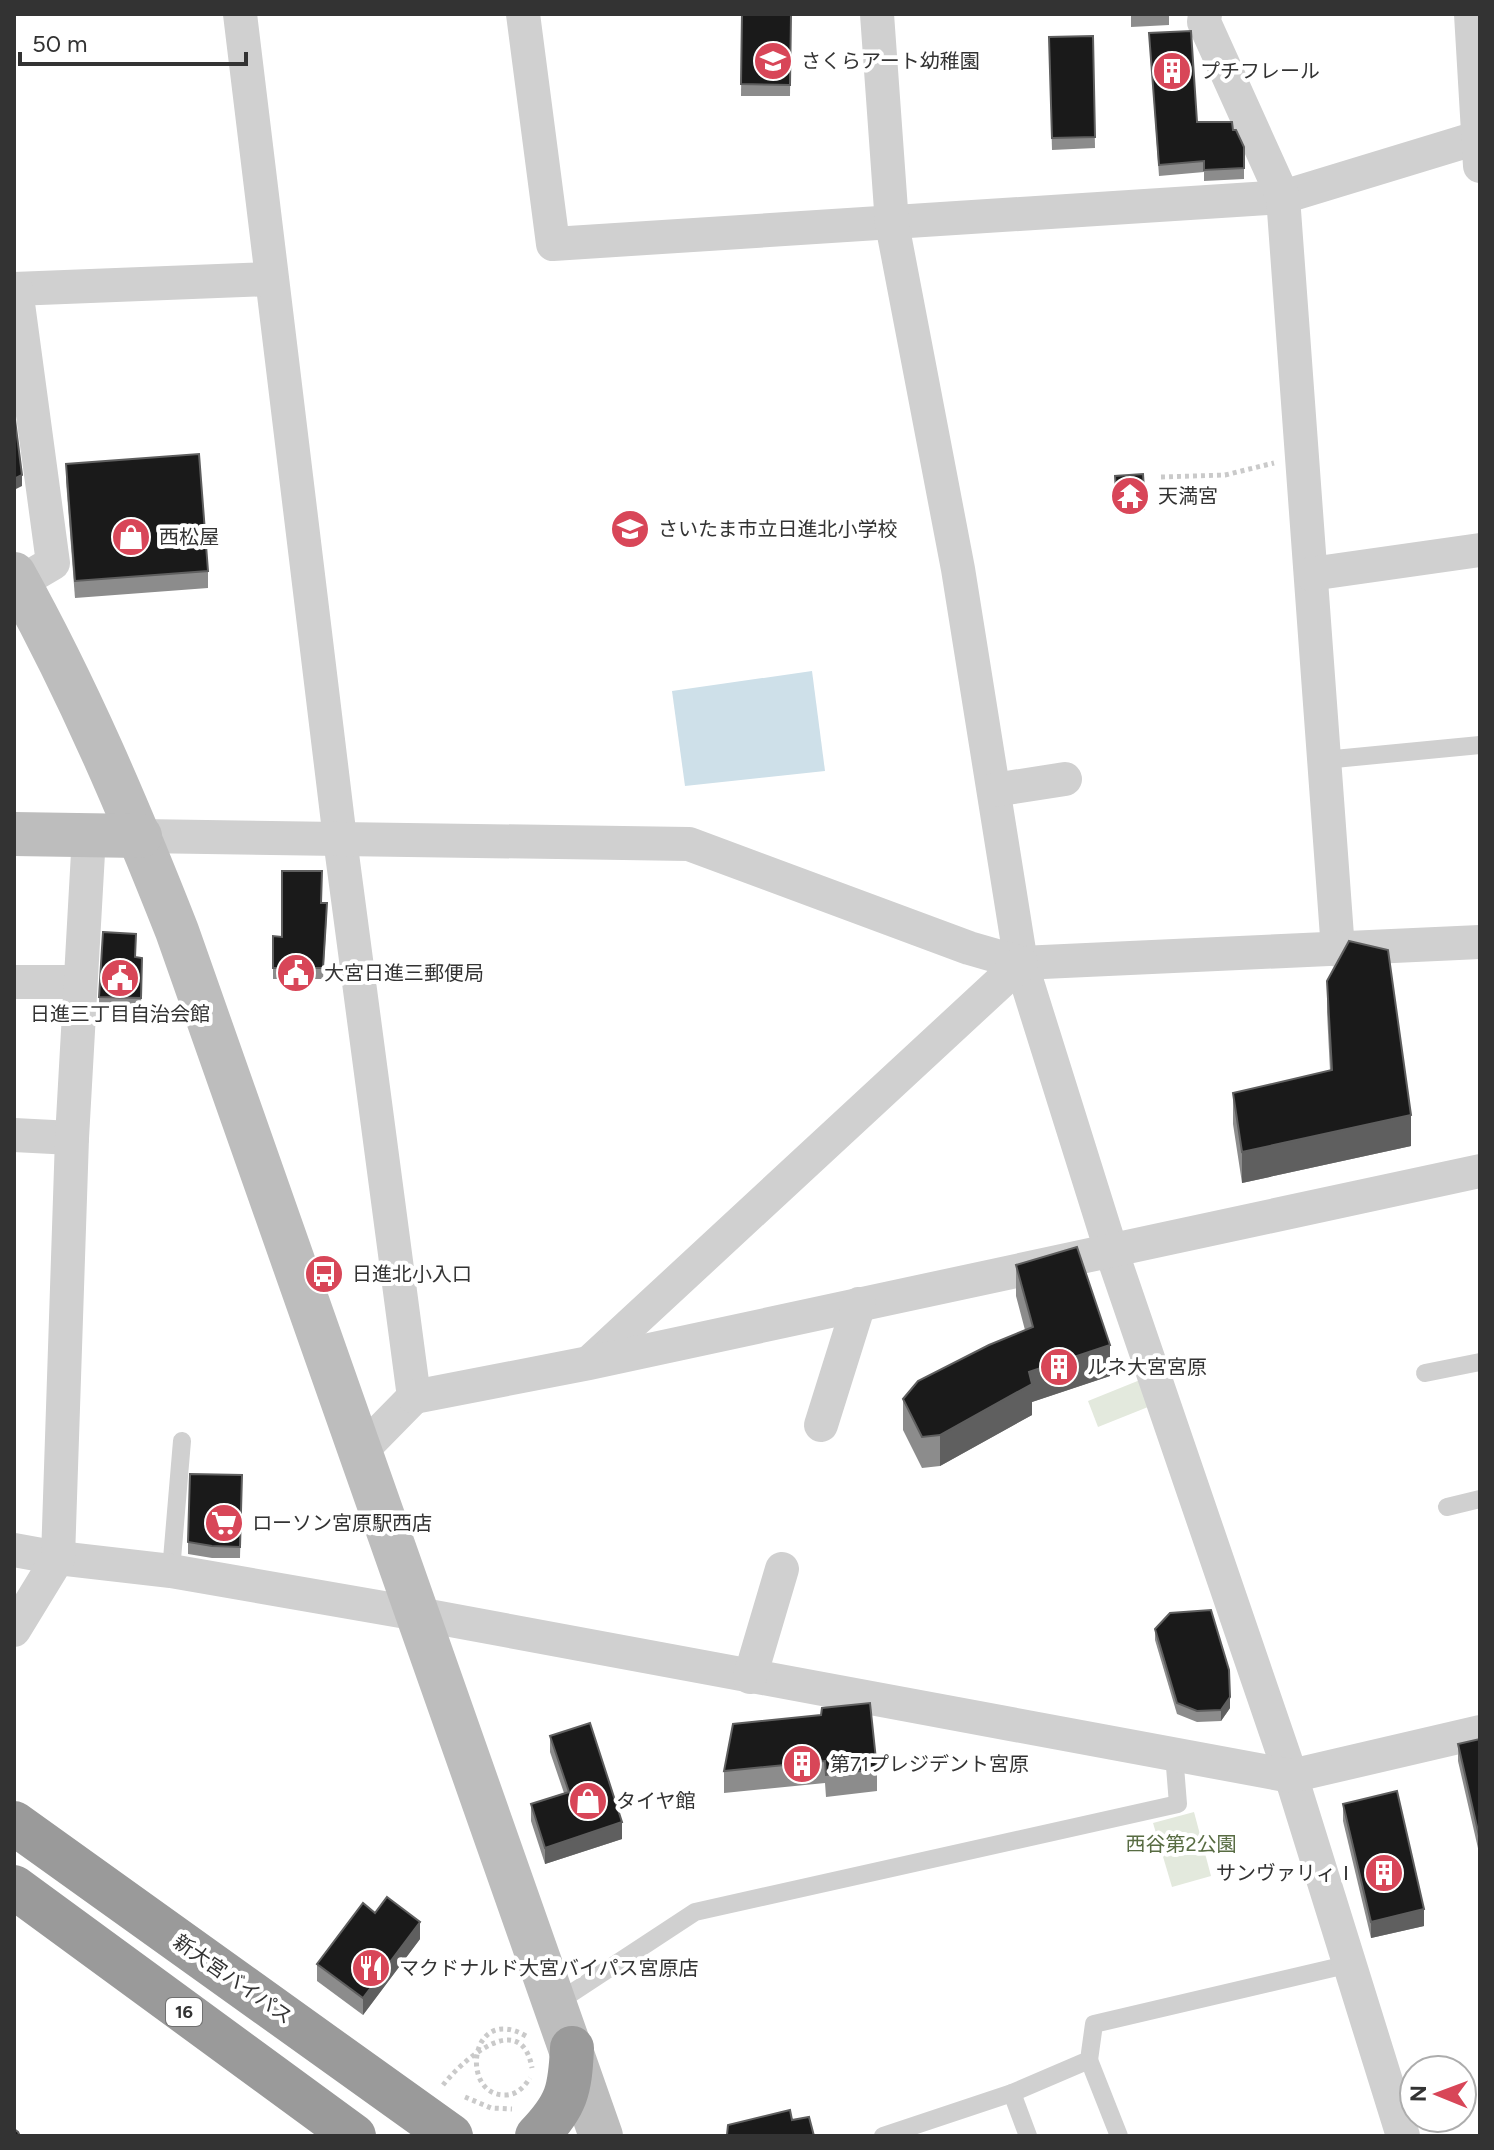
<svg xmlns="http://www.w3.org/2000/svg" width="1494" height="2150" viewBox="0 0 1494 2150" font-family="Figtree,'Noto Sans JP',sans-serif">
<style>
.green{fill:#e3e9dd}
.water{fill:#cee0e9}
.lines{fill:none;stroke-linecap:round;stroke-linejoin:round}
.path{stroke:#cacaca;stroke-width:5;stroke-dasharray:4 4;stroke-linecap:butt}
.lane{stroke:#d0d0d0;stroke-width:18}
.street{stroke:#d0d0d0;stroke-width:34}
.secondary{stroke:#bdbdbd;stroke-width:44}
.highway{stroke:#9a9a9a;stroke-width:44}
.wall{fill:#8c8c8c}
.shaded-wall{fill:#5f5f5f}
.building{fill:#1a1a1a;stroke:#5f5f5f;stroke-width:2}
.labels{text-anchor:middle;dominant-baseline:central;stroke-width:8;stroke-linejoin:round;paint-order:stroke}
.shield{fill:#fff;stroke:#707070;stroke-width:2}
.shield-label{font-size:18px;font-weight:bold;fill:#333}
.poi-label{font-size:20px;fill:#333;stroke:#fff;text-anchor:start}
.park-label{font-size:20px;fill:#586c43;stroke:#fff}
.street-label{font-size:20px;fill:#333;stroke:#fff}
</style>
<rect width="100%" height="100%" fill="#fff"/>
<g class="green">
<path d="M1140,1380l8,27 -50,20 -10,-26z"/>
<path d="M1194,1812l17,64 -39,11 -19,-64z"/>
</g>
<path class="water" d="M812,671l13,100 -140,15 -13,-95z"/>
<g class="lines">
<g class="path">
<path d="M1161,477l64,-2 49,-12"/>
<path d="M526,2036c-57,-33 -66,60 -21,59 12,0 19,-8 25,-17"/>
<path d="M443,2085c19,-24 78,-78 89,-17"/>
<path d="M465,2097l26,11 21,1"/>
</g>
<g class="lane">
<path d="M1324,760l156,-15"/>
<path d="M1425,1373l55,-11"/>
<path d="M1447,1507l33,-8"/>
<path d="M171,1571l11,-130"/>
<path d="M555,2004l140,-92 483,-108 -4,-50"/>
<path d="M1089,2060l30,76"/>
<path d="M1012,2093l16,43"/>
<path d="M883,2136l129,-43 77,-33 5,-36 256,-60"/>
</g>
<g class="street">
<path d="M240,14l100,825 74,558 -54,55"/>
<path d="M523,14l30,230 730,-47 197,-60"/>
<path d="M877,14l15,210 66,345 63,394 90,287 180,526 112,360"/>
<path d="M1205,14l-1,8 79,175 55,753"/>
<path d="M1471,14l9,152"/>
<path d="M14,289l256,-10"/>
<path d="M16,289l37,274 -34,20"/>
<path d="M1311,574l169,-24"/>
<path d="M994,790l71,-11"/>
<path d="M140,836l549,8 280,104 52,15 459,-21"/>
<path d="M14,982h65"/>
<path d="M14,1135l58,3"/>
<path d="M590,1362l431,-399"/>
<path d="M414,1397l175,-34 891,-192"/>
<path d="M821,1425l38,-121"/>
<path d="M14,1550l44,8 113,13 247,43 873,162 189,-44"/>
<path d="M14,1630l44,-72 14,-420 17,-303"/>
<path d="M750,1677l32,-108"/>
</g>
<g class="secondary">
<path d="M14,574c64,115 115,235 163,357l424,1205"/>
<path d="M14,834l126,2"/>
</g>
<g class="highway">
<path d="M14,1823l437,313"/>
<path d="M14,1887l340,249"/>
<path d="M537,2136c30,-31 33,-46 35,-88"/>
</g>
</g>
<g class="wall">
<path d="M742,14h49l-1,82h-49z"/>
<path d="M1131,14h38v11l-38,2z"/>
<path d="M1149,33l48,89 36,8 11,17v32l-40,2v-9l-45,4z"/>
<path d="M1093,36l2,112 -43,2 -3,-113z"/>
<path d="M66,464l142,107v17l-133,10 -9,-117z"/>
<path d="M1143,474l2,36 -28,1 -2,-35z"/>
<path d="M321,903l6,11 -4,65h-50v-43l9,1z"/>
<path d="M136,957l6,1 -1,52 -42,-2v-11z"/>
<path d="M1327,981l84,165 -169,37 -9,-59v-31l97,-22 -3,-59z"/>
<path d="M1016,1265l94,111 -78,26v13l-92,51 -18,2 -19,-38v-31l122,-69 -9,-34z"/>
<path d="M242,1475l-2,83h-28l-24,-4v-12z"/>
<path d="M1155,1629l75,79 -9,13 -24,1 -20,-8 -22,-74z"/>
<path d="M733,1724l144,45v22l-51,6 -1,-14 -101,10v-22z"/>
<path d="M550,1736l72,103 -77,25 -14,-43v-17l33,-11 -14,-41z"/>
<path d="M1480,1739v118l-22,-96v-17z"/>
<path d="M1343,1804l81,122 -53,12 -28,-117z"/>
<path d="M420,1939l-57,76 -46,-34v-17z"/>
</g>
<g class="shaded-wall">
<path d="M22,475v11l-8,4v-11z"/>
<path d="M1411,1115v31l-169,37v-31z"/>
<path d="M1110,1345v31l-78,26v13l-92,51v-31l89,-63z"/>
<path d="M1230,1697v11l-9,13v-11z"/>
<path d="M622,1822v17l-77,25v-16z"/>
<path d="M1424,1909v17l-53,12v-16z"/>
<path d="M420,1922v17l-57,76v-17z"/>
</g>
<g class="building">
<path d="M742,14h49l-1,71 -49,-1z"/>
<path d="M1191,31l6,91h35l1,8h3l8,17v21l-40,2v-9l-45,4 -10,-132z"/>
<path d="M1093,36l2,101 -43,1 -3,-101z"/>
<path d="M14,412l8,63 -8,4z"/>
<path d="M199,454l9,117 -133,10 -9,-117z"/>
<path d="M1143,474l2,30 -28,2 -2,-30z"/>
<path d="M282,871h40l-1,32h6l-4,65h-50v-32l9,1z"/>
<path d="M103,932l33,2 -1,23 7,1 -1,40 -42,-1z"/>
<path d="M1349,941l39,9 23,165 -169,37 -9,-59 99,-23 -5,-89z"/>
<path d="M1077,1247l33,98 -81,27 3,12 -92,51 -18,2 -19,-38 15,-18 71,-36 44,-18 -17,-62z"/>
<path d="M190,1474l52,1 -2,72 -28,-1 -24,-4z"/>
<path d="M1211,1610l18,60 1,27 -9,13 -24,1 -20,-8 -22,-74 15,-16z"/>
<path d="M870,1703l7,66 -51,6 -1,-14 -101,10 9,-47 88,-9 1,-7z"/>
<path d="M590,1723l32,99 -77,26 -14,-44 38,-12 -19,-56z"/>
<path d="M1480,1739v101l-22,-96z"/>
<path d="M1397,1791l27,118 -53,13 -28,-118z"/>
<path d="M387,1897l33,25 -57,76 -46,-34 46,-61 12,10z"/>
<path d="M790,2110l2,10 17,-3 5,19h-92l5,-1 1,-10z"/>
<path d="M14,2129l4,3 2,4h-6z"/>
</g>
<defs>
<symbol id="school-disc" viewBox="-11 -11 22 22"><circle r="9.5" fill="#d84658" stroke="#fff"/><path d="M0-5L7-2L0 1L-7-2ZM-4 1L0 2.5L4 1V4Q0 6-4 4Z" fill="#fff"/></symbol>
<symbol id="building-disc" viewBox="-11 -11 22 22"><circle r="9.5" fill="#d84658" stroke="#fff"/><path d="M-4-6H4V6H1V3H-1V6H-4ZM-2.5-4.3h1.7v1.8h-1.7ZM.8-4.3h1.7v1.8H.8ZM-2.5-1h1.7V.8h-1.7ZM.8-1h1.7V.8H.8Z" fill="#fff"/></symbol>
<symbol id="temple-disc" viewBox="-11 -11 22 22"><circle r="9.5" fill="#d84658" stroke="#fff"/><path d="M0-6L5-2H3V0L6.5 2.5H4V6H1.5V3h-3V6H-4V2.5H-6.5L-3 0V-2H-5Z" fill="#fff"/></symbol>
<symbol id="shop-disc" viewBox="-11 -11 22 22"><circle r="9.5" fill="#d84658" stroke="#fff"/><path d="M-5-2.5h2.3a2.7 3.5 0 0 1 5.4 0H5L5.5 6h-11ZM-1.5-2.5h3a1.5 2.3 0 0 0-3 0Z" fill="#fff"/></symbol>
<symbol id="civic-disc" viewBox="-11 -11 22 22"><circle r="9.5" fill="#d84658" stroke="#fff"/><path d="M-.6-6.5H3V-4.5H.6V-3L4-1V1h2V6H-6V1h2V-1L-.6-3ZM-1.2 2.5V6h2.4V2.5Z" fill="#fff"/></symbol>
<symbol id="bus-disc" viewBox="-11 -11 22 22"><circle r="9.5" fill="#d84658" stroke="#fff"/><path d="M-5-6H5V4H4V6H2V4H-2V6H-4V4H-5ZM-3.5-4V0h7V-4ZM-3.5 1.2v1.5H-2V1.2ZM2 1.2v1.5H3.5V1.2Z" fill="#fff"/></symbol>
<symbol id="supermarket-disc" viewBox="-11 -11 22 22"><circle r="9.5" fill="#d84658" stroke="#fff"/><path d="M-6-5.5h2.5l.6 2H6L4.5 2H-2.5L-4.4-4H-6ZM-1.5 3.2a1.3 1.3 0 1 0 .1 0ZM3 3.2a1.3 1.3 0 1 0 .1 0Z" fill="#fff"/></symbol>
<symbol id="restaurant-disc" viewBox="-11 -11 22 22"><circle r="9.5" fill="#d84658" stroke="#fff"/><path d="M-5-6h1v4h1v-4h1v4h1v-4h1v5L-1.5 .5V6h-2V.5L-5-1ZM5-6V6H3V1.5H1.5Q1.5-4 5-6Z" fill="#fff"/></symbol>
</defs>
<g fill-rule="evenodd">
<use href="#school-disc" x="751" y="39" width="44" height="44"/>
<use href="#building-disc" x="1150" y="49" width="44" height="44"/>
<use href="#temple-disc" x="1108" y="474" width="44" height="44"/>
<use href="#school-disc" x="608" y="507" width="44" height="44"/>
<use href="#shop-disc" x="109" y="515" width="44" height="44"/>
<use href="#civic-disc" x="274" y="951" width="44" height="44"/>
<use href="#civic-disc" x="98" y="956" width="44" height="44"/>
<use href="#bus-disc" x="302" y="1252" width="44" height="44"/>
<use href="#building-disc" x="1037" y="1345" width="44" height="44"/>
<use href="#supermarket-disc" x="202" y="1501" width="44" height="44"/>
<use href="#building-disc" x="780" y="1742" width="44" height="44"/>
<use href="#shop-disc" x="566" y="1779" width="44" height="44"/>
<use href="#building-disc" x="1362" y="1851" width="44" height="44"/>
<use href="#restaurant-disc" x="349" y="1946" width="44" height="44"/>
</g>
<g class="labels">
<rect class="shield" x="166" y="1998" width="36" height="28" rx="6"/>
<g class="shield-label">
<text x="184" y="2012">16</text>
</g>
<g class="poi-label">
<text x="801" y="61">さくらアート幼稚園</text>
<text x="1200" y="71">プチフレール</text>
<text x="1158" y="496">天満宮</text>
<text x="658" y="529">さいたま市立日進北小学校</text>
<text x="159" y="537">西松屋</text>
<text x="324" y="973">大宮日進三郵便局</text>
<text x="120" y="1014" text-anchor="middle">日進三丁目自治会館</text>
<text x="352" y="1274">日進北小入口</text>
<text x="1087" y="1367">ルネ大宮宮原</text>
<text x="252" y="1523">ローソン宮原駅西店</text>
<text x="830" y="1764">第71プレジデント宮原</text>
<text x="616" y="1801">タイヤ館</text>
<text x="1356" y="1873" text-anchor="end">サンヴァリィⅠ</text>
<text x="399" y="1968">マクドナルド大宮バイパス宮原店</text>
</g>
<g class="park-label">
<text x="1181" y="1844">西谷第2公園</text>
</g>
<g class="street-label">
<text transform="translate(233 1979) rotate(35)">新大宮バイパス</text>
</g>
</g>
<rect width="1494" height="2150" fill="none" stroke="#333333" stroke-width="32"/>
<g transform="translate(1438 2094) rotate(271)"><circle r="38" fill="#ffffff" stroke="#adadad" stroke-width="2"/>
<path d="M0-6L14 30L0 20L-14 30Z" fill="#d84658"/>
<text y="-12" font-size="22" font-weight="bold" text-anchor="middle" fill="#333333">N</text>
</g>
<path d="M20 52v12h226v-12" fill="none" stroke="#333333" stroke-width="4"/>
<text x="32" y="52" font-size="24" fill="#333333" stroke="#ffffff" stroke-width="6" paint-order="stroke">50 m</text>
</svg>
